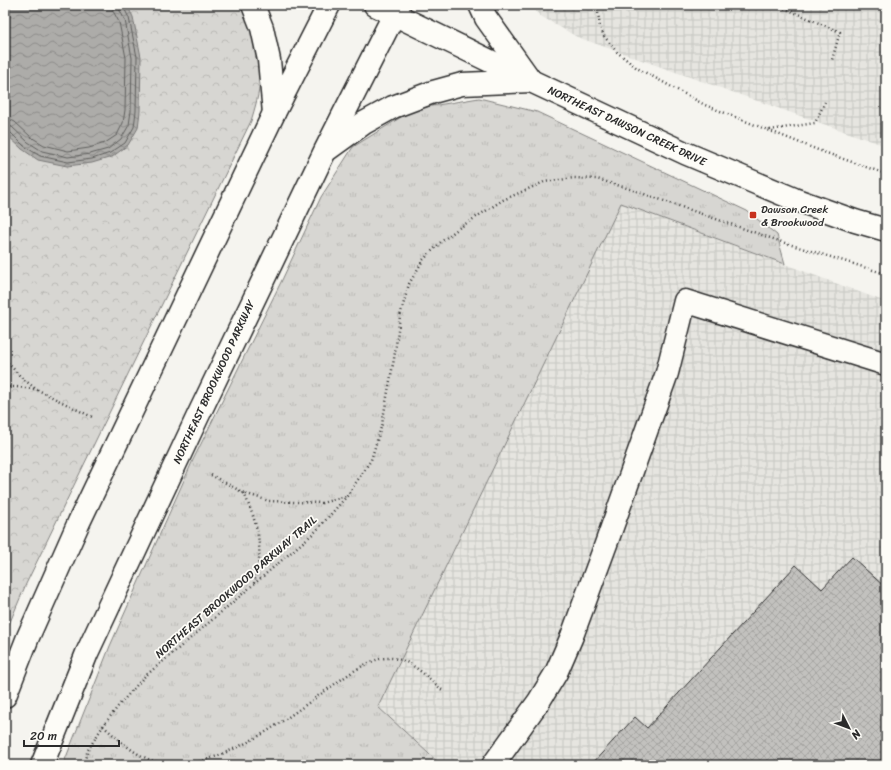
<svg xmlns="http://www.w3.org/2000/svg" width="891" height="770" viewBox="0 0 891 770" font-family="Sriracha,sans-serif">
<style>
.industrial{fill:url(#industrial-grid)}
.grass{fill:url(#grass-tufts);stroke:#81807e}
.forest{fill:url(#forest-crowns);stroke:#81807e}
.water{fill:url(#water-waves);stroke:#797877}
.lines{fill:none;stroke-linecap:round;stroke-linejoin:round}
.shore{stroke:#5f5f5d;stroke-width:1}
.building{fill:url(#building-cross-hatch);stroke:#2b2b2b}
.minor-casing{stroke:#2b2b2b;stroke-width:25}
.major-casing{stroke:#2b2b2b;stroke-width:25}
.path{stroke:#2b2b2b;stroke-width:2.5;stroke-dasharray:1 3;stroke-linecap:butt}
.minor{stroke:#fdfcf7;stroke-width:22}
.major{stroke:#fdfcf7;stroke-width:22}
.poi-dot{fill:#c8321e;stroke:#fdfcf7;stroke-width:1.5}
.labels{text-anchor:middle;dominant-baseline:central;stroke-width:3.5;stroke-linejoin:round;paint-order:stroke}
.street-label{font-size:11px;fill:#2b2b2b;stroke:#fdfcf7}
.poi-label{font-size:11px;fill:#2b2b2b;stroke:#fdfcf7;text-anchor:start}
</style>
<defs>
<pattern id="industrial-grid" width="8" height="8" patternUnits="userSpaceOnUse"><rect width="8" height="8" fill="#e6e5e0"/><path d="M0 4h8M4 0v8" fill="none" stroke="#c5c5c0"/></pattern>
<pattern id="grass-tufts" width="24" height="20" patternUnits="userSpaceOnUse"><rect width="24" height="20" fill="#d7d6d2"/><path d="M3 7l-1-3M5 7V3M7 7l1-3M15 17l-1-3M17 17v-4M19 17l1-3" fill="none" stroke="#b9b8b4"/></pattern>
<pattern id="forest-crowns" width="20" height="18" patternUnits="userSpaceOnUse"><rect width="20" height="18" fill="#d7d6d2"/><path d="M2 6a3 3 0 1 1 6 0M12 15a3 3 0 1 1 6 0" fill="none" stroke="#b9b8b4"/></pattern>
<pattern id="water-waves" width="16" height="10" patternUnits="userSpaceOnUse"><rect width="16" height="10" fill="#adaca9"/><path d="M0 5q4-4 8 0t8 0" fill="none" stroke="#8d8c8a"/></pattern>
<pattern id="building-cross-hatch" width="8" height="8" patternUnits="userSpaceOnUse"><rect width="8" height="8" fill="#c2c1be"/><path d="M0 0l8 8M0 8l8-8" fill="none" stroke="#a7a6a3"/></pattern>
</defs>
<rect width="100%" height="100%" fill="#f5f4ef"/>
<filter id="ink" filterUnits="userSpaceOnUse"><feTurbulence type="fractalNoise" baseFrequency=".025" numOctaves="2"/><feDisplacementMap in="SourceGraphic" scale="8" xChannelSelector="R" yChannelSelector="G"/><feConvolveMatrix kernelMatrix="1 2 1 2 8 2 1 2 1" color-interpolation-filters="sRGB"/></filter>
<g filter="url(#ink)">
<g class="industrial">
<path d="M530,5h356v141l-222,-78 -87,-31 -38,-22z"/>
<path d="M621,203l265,99v463h-445l-63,-58z"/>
</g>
<path class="grass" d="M479,98l58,14 210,99 30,24 8,29 -164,-61 -243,504 63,58h-378l47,-119 83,-186 89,-180 39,-83 32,-50 61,-38z"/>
<path class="forest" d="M5,5h237c11,23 19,50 18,76 -1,13 -5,27 -9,40l-225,463 -21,50z"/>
<path class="water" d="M5,5h122l6,12 8,40 -1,54 -2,17 -10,17 -16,12 -20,6 -25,3 -29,-6 -16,-11 -17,-16z"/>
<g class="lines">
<g class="shore">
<path d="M5,119l6,1 4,2 16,15 13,8 24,6 21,-3 16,-5 12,-8 6,-12 2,-13 1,-52 -7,-36 -6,-11v-6"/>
<path d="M5,125l7,2 16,15 14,9 26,6 22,-3 18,-5 13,-10 8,-14 2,-14 1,-53 -7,-38 -6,-11v-4"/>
<path d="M5,130l4,1 15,15 16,10 28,6 24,-3 18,-6 15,-10 9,-16 2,-16 1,-54 -8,-39 -5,-10v-3"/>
</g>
</g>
<path class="building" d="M852,557l34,31v177h-295l44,-48 12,11 149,-163 26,24z"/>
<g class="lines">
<defs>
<g id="minor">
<path d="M375,5l156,76 154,72 109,46 61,22 31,9"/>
<path d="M493,765l46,-64 17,-28 16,-37 34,-92 61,-171 18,-72 201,63"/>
</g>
<g id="major">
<path d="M253,5l9,23 7,32 5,53"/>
<path d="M480,5l6,13 45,63"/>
<path d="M328,149l36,-26 29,-16 40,-15 29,-8 69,-3"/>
<path d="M5,696l23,-59 51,-115 195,-409 55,-108"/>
<path d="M42,765l45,-112 110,-235 128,-267 74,-146"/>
</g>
</defs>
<use href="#minor" class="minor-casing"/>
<use href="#major" class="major-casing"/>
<g class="path">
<path d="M597,5l3,22 4,9 13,16 20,16 68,37 113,45 68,24"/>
<path d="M777,5l63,27 -8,28"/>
<path d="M770,130l45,-7 10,-21"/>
<path d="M5,360l17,18 14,11 58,29"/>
<path d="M5,387h11l19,2"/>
<path d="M211,475l33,18 25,8 53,2 24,-7"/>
<path d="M244,493c9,21 17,42 15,66 -1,8 -3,16 -5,24"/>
<path d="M103,726c22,19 35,33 65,39"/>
<path d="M83,765l5,-15 15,-24 17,-22 24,-27 41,-34 131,-112 31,-35 24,-36 11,-36 12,-65 6,-43 9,-32 14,-24 19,-19 17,-13 44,-28 41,-18 30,-4 23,1 33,10 152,53 104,32"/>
<path d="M184,765c31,-4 75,-27 100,-45 19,-13 38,-27 58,-41 10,-7 22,-15 34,-19 4,-2 11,-2 15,-2 20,1 37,20 51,32"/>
</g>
<use href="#minor" class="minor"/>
<use href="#major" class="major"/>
</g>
</g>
<rect class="poi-dot" x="749" y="211" width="8" height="8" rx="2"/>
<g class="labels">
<g class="street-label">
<text transform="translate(627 126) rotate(25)">NORTHEAST DAWSON CREEK DRIVE</text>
<text transform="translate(214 382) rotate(-65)">NORTHEAST BROOKWOOD PARKWAY</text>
<text transform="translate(236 587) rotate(-41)">NORTHEAST BROOKWOOD PARKWAY TRAIL</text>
</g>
<g class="poi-label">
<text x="761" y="209">Dawson Creek<tspan x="761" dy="13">&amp; Brookwood</tspan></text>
</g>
</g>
<rect width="891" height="770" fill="none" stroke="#fdfcf7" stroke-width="20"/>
<rect x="10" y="10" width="871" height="750" fill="none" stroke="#2b2b2b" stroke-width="1.5" filter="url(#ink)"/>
<g transform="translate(849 728) rotate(132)" stroke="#fdfcf7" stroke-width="3" paint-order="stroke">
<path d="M0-3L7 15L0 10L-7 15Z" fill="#2b2b2b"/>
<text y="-6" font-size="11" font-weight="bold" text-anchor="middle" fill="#2b2b2b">N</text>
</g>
<path d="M24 740v6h95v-6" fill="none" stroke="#2b2b2b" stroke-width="2"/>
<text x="30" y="740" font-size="12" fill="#2b2b2b" stroke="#fdfcf7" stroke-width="3" paint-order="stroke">20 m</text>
</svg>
